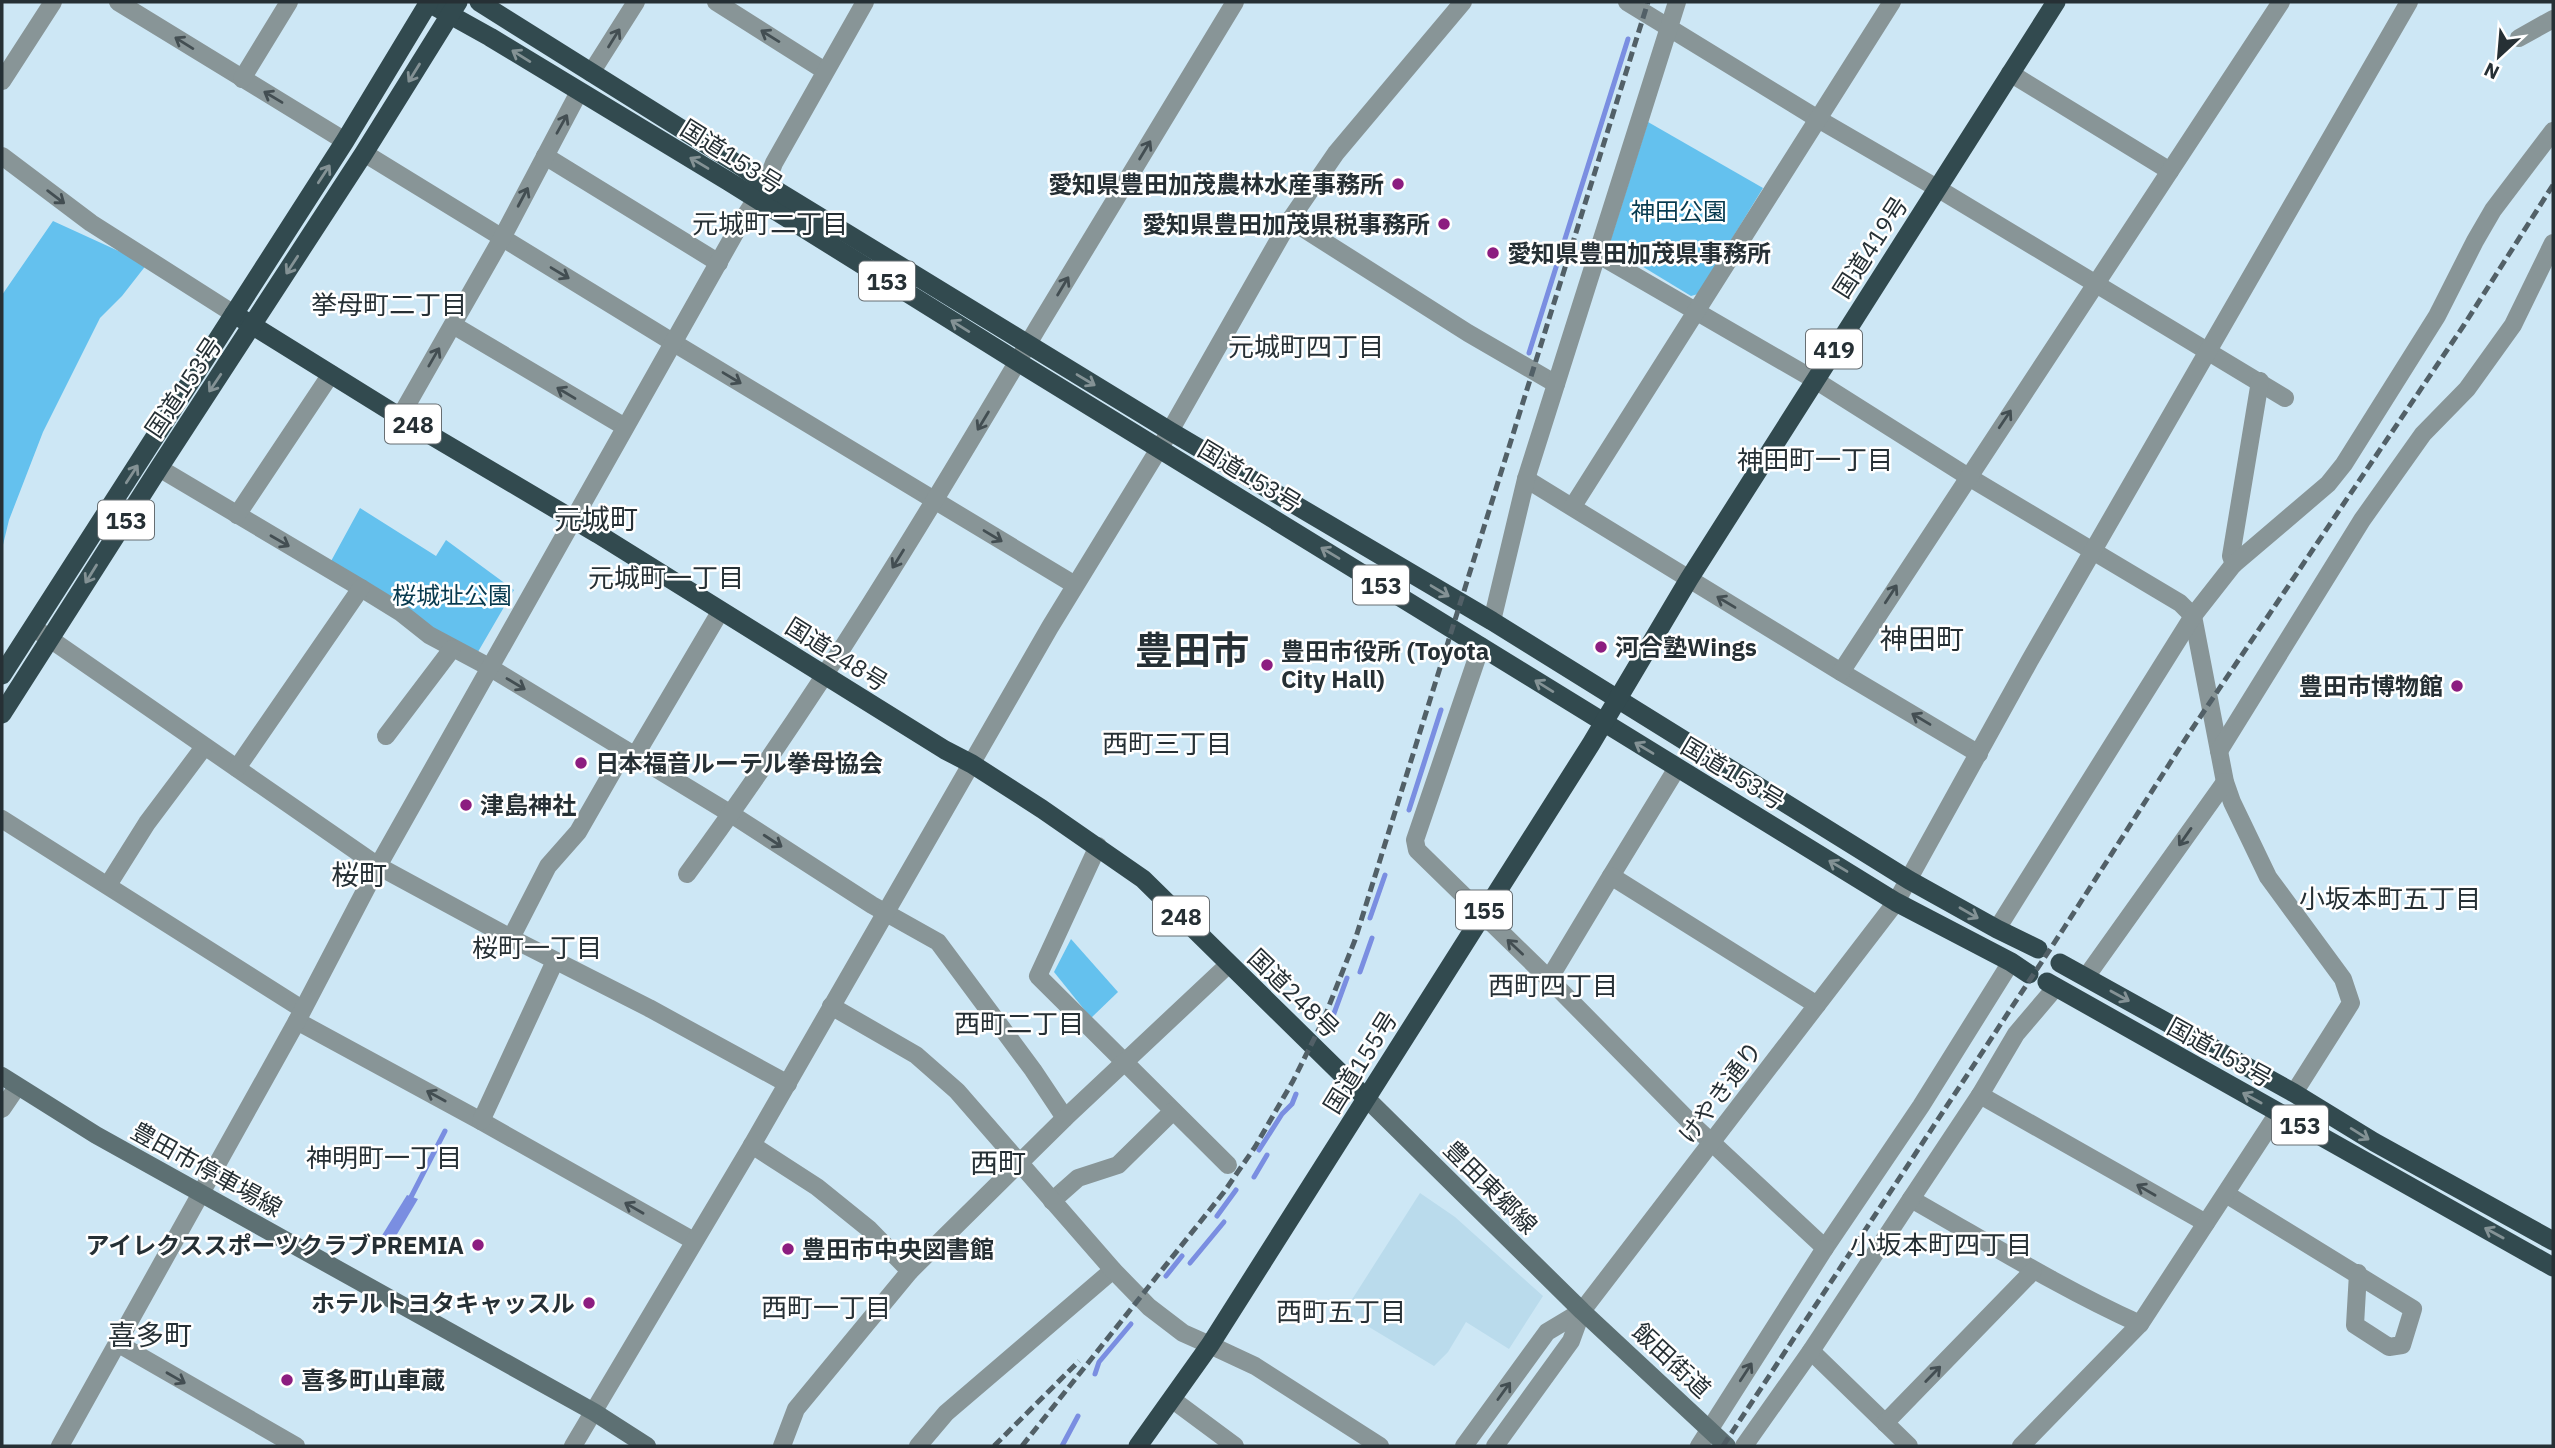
<svg xmlns="http://www.w3.org/2000/svg" width="2555" height="1448" viewBox="0 0 2555 1448" font-family="'IBM Plex Sans','Noto Sans JP',sans-serif">
<style>
.built{fill:#badbec}
.green{fill:#64c1ee}
.water{fill:#7a8ee1}
.lines{fill:none;stroke-linecap:round;stroke-linejoin:round}
.stream{stroke:#7a8ee1;stroke-width:5}
.minor{stroke:#889597;stroke-width:18}
.tertiary{stroke:#889597;stroke-width:18}
.secondary{stroke:#5d7073;stroke-width:18}
.trunk{stroke:#324a4f;stroke-width:19}
.rail{stroke:#526067;stroke-width:5;stroke-dasharray:10 5;stroke-linecap:butt}
.oneway{stroke:#434e52}
.oneway2{stroke:#849295}
.poi-dot{fill:#8c1d80;stroke:#fff;stroke-width:2.5}
.labels{text-anchor:middle;dominant-baseline:central;stroke-width:5;stroke-linejoin:round;paint-order:stroke}
.shield{fill:#fff;stroke:#676e72;stroke-width:2}
.shield-label{font-size:23px;font-weight:bold;fill:#263035}
.street-label{font-size:24px;fill:#263035;stroke:#fff}
.poi-label{font-size:24px;font-weight:bold;fill:#263035;stroke:#fff;text-anchor:start}
.park-label{font-size:24px;fill:#073a4f;stroke:#fff}
.neighbourhood-label{font-size:26px;fill:#263035;stroke:#fff}
.quarter-label{font-size:28px;fill:#263035;stroke:#fff}
.town-label{font-size:38px;font-weight:bold;fill:#263035;stroke:#fff}
</style>
<rect width="100%" height="100%" fill="#cde7f5"/>
<path class="built" d="M1420,1193l35,24 88,79 -34,53 -43,-27 -18,30 -14,14 -90,-54z"/>
<g class="green">
<path d="M1648,122l115,66 -65,106 -7,2 -79,-48 -2,-6z"/>
<path d="M53,221l94,43 -25,32 -22,22 -57,114 -34,88 -7,29v-254z"/>
<path d="M360,508l76,48 10,-16 68,50 -39,67 -145,-94z"/>
<path d="M1071,939l47,53 -27,26 -37,-46z"/>
</g>
<path class="water" d="M407,1195l11,4 -31,52 -11,-6z"/>
<g class="lines">
<g class="stream">
<path d="M1529,353l99,-314"/>
<path d="M1409,810l32,-100"/>
<path d="M1370,918l15,-43"/>
<path d="M1360,972l12,-34"/>
<path d="M1329,1027l18,-49"/>
<path d="M1259,1150l23,-36 10,-10 4,-10"/>
<path d="M1254,1177l13,-22"/>
<path d="M411,1197l34,-66"/>
<path d="M1217,1216l19,-26"/>
<path d="M1190,1263l34,-41"/>
<path d="M1166,1276l16,-20"/>
<path d="M1095,1374l4,-12 32,-38"/>
<path d="M1062,1446l16,-30"/>
</g>
<g class="minor">
<path d="M118,2l227,139"/>
<path d="M716,2l109,69"/>
<path d="M1627,2l191,117 119,69 348,210"/>
<path d="M2519,38l34,-19"/>
<path d="M591,73l45,-71"/>
<path d="M2010,73l160,98"/>
<path d="M242,79l47,-77"/>
<path d="M364,153l310,190 401,242"/>
<path d="M2,156l89,67 143,91"/>
<path d="M545,156l174,107"/>
<path d="M1290,220l178,113 88,51"/>
<path d="M1597,254l218,126 152,96 213,127 13,13 32,166 7,20 36,75 75,102 8,24 -57,90"/>
<path d="M453,325l172,102"/>
<path d="M400,417l102,-179 77,-146"/>
<path d="M159,468l202,120 39,24 29,23 60,32 242,147 141,91 66,37 95,128 32,48"/>
<path d="M1526,479l315,193 138,82"/>
<path d="M1573,506l319,-504"/>
<path d="M237,515l94,-141"/>
<path d="M2234,564l-3,-8 29,-175"/>
<path d="M1492,621l34,-142 151,-477"/>
<path d="M40,632l338,234 133,72 138,70 139,76"/>
<path d="M1481,646l-66,194 2,10 132,129 145,147 131,122 96,-142 90,-144"/>
<path d="M1841,672l440,-670"/>
<path d="M386,736l66,-87"/>
<path d="M2219,751l143,-231 61,-86 44,-45 46,-64 40,-82"/>
<path d="M635,756l85,-144"/>
<path d="M237,768l124,-180"/>
<path d="M2,819l300,190"/>
<path d="M1098,846l-60,130 190,189"/>
<path d="M687,874c129,-175 241,-360 351,-547 65,-109 131,-217 197,-325"/>
<path d="M1611,876l66,-108"/>
<path d="M108,885l39,-62 57,-76"/>
<path d="M1997,929l196,-313 40,-51 95,-81 16,-20 93,-148 38,-75 18,-31 60,-79"/>
<path d="M511,938l37,-72 30,-34 47,-82"/>
<path d="M2086,977l139,-195"/>
<path d="M1549,979l62,-103 206,129"/>
<path d="M297,1021l184,100 213,120"/>
<path d="M1980,1095l226,128"/>
<path d="M2,1109l15,-22"/>
<path d="M481,1121l74,-160"/>
<path d="M752,1145l65,42 52,42 41,42"/>
<path d="M2226,1194l187,115 -11,36 -13,2 -34,-22 3,-52"/>
<path d="M1911,1199c76,43 149,89 229,125"/>
<path d="M1052,1201l26,-23 40,-13 55,-54"/>
<path d="M117,1343l179,103"/>
<path d="M1210,1345l45,21 125,80"/>
<path d="M1811,1351l98,95"/>
<path d="M1173,1400l62,46"/>
<path d="M1885,1423l148,-152"/>
<path d="M918,1446l28,-33 167,-143"/>
<path d="M1699,1446l126,-198"/>
<path d="M1744,1446l67,-95 100,-152 69,-104 36,-61 40,-47"/>
<path d="M2021,1446l119,-122 138,-211"/>
</g>
<g class="tertiary">
<path d="M2,81l51,-79"/>
<path d="M831,1006l85,49 41,36 156,179 36,37 34,26 27,12"/>
<path d="M60,1446l237,-425 81,-155 365,-647 23,-35 8,-21 91,-161"/>
<path d="M573,1446l179,-301 298,-518 120,-196 120,-211 46,-67 127,-151"/>
<path d="M782,1446l14,-37 114,-138 155,-153 164,-154"/>
<path d="M1464,1446l83,-114 35,-21"/>
<path d="M1495,1446l76,-105 11,-30 314,-409 134,-242 379,-658"/>
</g>
<g class="secondary">
<path d="M2,1076l94,59 498,277 53,34"/>
<path d="M1366,1098l216,213 145,135"/>
</g>
<g class="trunk">
<path d="M427,2l63,35 238,144 290,181 878,540 115,60 18,12"/>
<path d="M479,2l260,163 27,19 404,247 322,190 417,259 88,49 41,20"/>
<path d="M234,314l166,103 198,117 347,216 27,14 70,45 101,70 223,219"/>
<path d="M2,675l343,-534 84,-139"/>
<path d="M2,714l157,-246 205,-315 94,-151"/>
<path d="M2060,963l234,130 80,49 179,99"/>
<path d="M2047,982l506,285"/>
<path d="M1138,1446l72,-101 381,-601 98,-165 367,-577"/>
</g>
<g class="rail">
<path d="M994,1446l85,-85"/>
<path d="M1022,1446l202,-254 31,-45 38,-66 30,-60 32,-81 293,-938"/>
<path d="M1723,1446l341,-518 124,-193 276,-410 89,-140"/>
</g>
</g>
<defs><path id="oneway-shaft" d="M-6 0H5M1.5-3L5.5 0L1.5 3" fill="none" stroke-width="1.6" stroke-linecap="round" stroke-linejoin="round" transform="scale(1.75)"/></defs>
<g class="oneway">
<use href="#oneway-shaft" transform="translate(770 36) rotate(-148)"/>
<use href="#oneway-shaft" transform="translate(614 38) rotate(-58)"/>
<use href="#oneway-shaft" transform="translate(184 43) rotate(-148)"/>
<use href="#oneway-shaft" transform="translate(273 97) rotate(-149)"/>
<use href="#oneway-shaft" transform="translate(562 124) rotate(-61)"/>
<use href="#oneway-shaft" transform="translate(1145 150) rotate(-59)"/>
<use href="#oneway-shaft" transform="translate(56 197) rotate(37)"/>
<use href="#oneway-shaft" transform="translate(523 197) rotate(-62)"/>
<use href="#oneway-shaft" transform="translate(560 273) rotate(31)"/>
<use href="#oneway-shaft" transform="translate(1063 286) rotate(-59)"/>
<use href="#oneway-shaft" transform="translate(434 357) rotate(-60)"/>
<use href="#oneway-shaft" transform="translate(732 378) rotate(31)"/>
<use href="#oneway-shaft" transform="translate(566 393) rotate(-149)"/>
<use href="#oneway-shaft" transform="translate(2005 419) rotate(-56)"/>
<use href="#oneway-shaft" transform="translate(983 421) rotate(121)"/>
<use href="#oneway-shaft" transform="translate(993 536) rotate(31)"/>
<use href="#oneway-shaft" transform="translate(280 541) rotate(30)"/>
<use href="#oneway-shaft" transform="translate(898 559) rotate(122)"/>
<use href="#oneway-shaft" transform="translate(1891 594) rotate(-57)"/>
<use href="#oneway-shaft" transform="translate(1726 602) rotate(-149)"/>
<use href="#oneway-shaft" transform="translate(516 684) rotate(31)"/>
<use href="#oneway-shaft" transform="translate(1921 719) rotate(-149)"/>
<use href="#oneway-shaft" transform="translate(2185 837) rotate(125)"/>
<use href="#oneway-shaft" transform="translate(773 841) rotate(33)"/>
<use href="#oneway-shaft" transform="translate(1515 947) rotate(-137)"/>
<use href="#oneway-shaft" transform="translate(436 1096) rotate(-151)"/>
<use href="#oneway-shaft" transform="translate(2146 1190) rotate(-150)"/>
<use href="#oneway-shaft" transform="translate(634 1208) rotate(-150)"/>
<use href="#oneway-shaft" transform="translate(1746 1372) rotate(-57)"/>
<use href="#oneway-shaft" transform="translate(1933 1374) rotate(-46)"/>
<use href="#oneway-shaft" transform="translate(176 1378) rotate(30)"/>
<use href="#oneway-shaft" transform="translate(1504 1391) rotate(-54)"/>
</g>
<g class="oneway2">
<use href="#oneway-shaft" transform="translate(521 56) rotate(-148)"/>
<use href="#oneway-shaft" transform="translate(414 73) rotate(122)"/>
<use href="#oneway-shaft" transform="translate(699 163) rotate(-149)"/>
<use href="#oneway-shaft" transform="translate(324 174) rotate(-57)"/>
<use href="#oneway-shaft" transform="translate(292 265) rotate(123)"/>
<use href="#oneway-shaft" transform="translate(960 326) rotate(-148)"/>
<use href="#oneway-shaft" transform="translate(1086 380) rotate(31)"/>
<use href="#oneway-shaft" transform="translate(215 383) rotate(124)"/>
<use href="#oneway-shaft" transform="translate(132 474) rotate(-57)"/>
<use href="#oneway-shaft" transform="translate(1330 553) rotate(-149)"/>
<use href="#oneway-shaft" transform="translate(91 574) rotate(122)"/>
<use href="#oneway-shaft" transform="translate(1440 591) rotate(31)"/>
<use href="#oneway-shaft" transform="translate(1544 686) rotate(-148)"/>
<use href="#oneway-shaft" transform="translate(1644 748) rotate(-149)"/>
<use href="#oneway-shaft" transform="translate(1838 866) rotate(-149)"/>
<use href="#oneway-shaft" transform="translate(1969 913) rotate(30)"/>
<use href="#oneway-shaft" transform="translate(2120 996) rotate(29)"/>
<use href="#oneway-shaft" transform="translate(2252 1098) rotate(-151)"/>
<use href="#oneway-shaft" transform="translate(2360 1134) rotate(32)"/>
<use href="#oneway-shaft" transform="translate(2494 1233) rotate(-151)"/>
</g>
<g class="poi-dot">
<circle cx="1398" cy="184" r="7"/>
<circle cx="1444" cy="224" r="7"/>
<circle cx="1493" cy="253" r="7"/>
<circle cx="1601" cy="647" r="7"/>
<circle cx="1267" cy="665" r="7"/>
<circle cx="2457" cy="686" r="7"/>
<circle cx="581" cy="763" r="7"/>
<circle cx="466" cy="805" r="7"/>
<circle cx="478" cy="1245" r="7"/>
<circle cx="788" cy="1249" r="7"/>
<circle cx="589" cy="1303" r="7"/>
<circle cx="287" cy="1380" r="7"/>
</g>
<g class="labels">
<g class="shield">
<rect x="859" y="261.5" width="56" height="39" rx="5"/>
<rect x="1806" y="329.5" width="56" height="39" rx="5"/>
<rect x="385" y="404.5" width="56" height="39" rx="5"/>
<rect x="98" y="500.5" width="56" height="39" rx="5"/>
<rect x="1353" y="565.5" width="56" height="39" rx="5"/>
<rect x="1456" y="890.5" width="56" height="39" rx="5"/>
<rect x="1153" y="896.5" width="56" height="39" rx="5"/>
<rect x="2272" y="1105.5" width="56" height="39" rx="5"/>
</g>
<g class="shield-label">
<text x="887" y="281">153</text>
<text x="1834" y="349">419</text>
<text x="413" y="424">248</text>
<text x="126" y="520">153</text>
<text x="1381" y="585">153</text>
<text x="1484" y="910">155</text>
<text x="1181" y="916">248</text>
<text x="2300" y="1125">153</text>
</g>
<g class="street-label">
<text transform="translate(732 156) rotate(32)">国道153号</text>
<text transform="translate(1870 247) rotate(-57)">国道419号</text>
<text transform="translate(183 387) rotate(-56)">国道153号</text>
<text transform="translate(1250 476) rotate(31)">国道153号</text>
<text transform="translate(837 654) rotate(32)">国道248号</text>
<text transform="translate(1733 773) rotate(31)">国道153号</text>
<text transform="translate(1294 993) rotate(44)">国道248号</text>
<text transform="translate(2220 1052) rotate(29)">国道153号</text>
<text transform="translate(1360 1062) rotate(-58)">国道155号</text>
<text transform="translate(1720 1092) rotate(-53)">けやき通り</text>
<text transform="translate(207 1169) rotate(29)">豊田市停車場線</text>
<text transform="translate(1491 1187) rotate(45)">豊田東郷線</text>
<text transform="translate(1672 1360) rotate(43)">飯田街道</text>
</g>
<g class="poi-label">
<text x="1384" y="184" text-anchor="end">愛知県豊田加茂農林水産事務所</text>
<text x="1430" y="224" text-anchor="end">愛知県豊田加茂県税事務所</text>
<text x="1507" y="253">愛知県豊田加茂県事務所</text>
<text x="1615" y="647">河合塾Wings</text>
<text x="1281" y="651">豊田市役所 (Toyota<tspan x="1281" dy="28">City Hall)</tspan></text>
<text x="2443" y="686" text-anchor="end">豊田市博物館</text>
<text x="595" y="763">日本福音ルーテル拳母協会</text>
<text x="480" y="805">津島神社</text>
<text x="464" y="1245" text-anchor="end">アイレクススポーツクラブPREMIA</text>
<text x="802" y="1249">豊田市中央図書館</text>
<text x="575" y="1303" text-anchor="end">ホテルトヨタキャッスル</text>
<text x="301" y="1380">喜多町山車蔵</text>
</g>
<g class="park-label">
<text x="1679" y="211">神田公園</text>
<text x="452" y="595">桜城址公園</text>
</g>
<g class="neighbourhood-label">
<text x="770" y="223">元城町二丁目</text>
<text x="389" y="304">挙母町二丁目</text>
<text x="1306" y="346">元城町四丁目</text>
<text x="1815" y="459">神田町一丁目</text>
<text x="666" y="577">元城町一丁目</text>
<text x="1167" y="743">西町三丁目</text>
<text x="2390" y="898">小坂本町五丁目</text>
<text x="537" y="947">桜町一丁目</text>
<text x="1553" y="985">西町四丁目</text>
<text x="1019" y="1023">西町二丁目</text>
<text x="384" y="1157">神明町一丁目</text>
<text x="1941" y="1244">小坂本町四丁目</text>
<text x="826" y="1307">西町一丁目</text>
<text x="1341" y="1311">西町五丁目</text>
</g>
<g class="quarter-label">
<text x="596" y="518">元城町</text>
<text x="1922" y="638">神田町</text>
<text x="359" y="874">桜町</text>
<text x="998" y="1162">西町</text>
<text x="150" y="1334">喜多町</text>
</g>
<g class="town-label">
<text x="1192" y="649">豊田市</text>
</g>
</g>
<rect width="2555" height="1448" fill="none" stroke="#263035" stroke-width="7"/>
<g transform="translate(2499 56) rotate(206)" stroke="#ffffff" stroke-width="5" paint-order="stroke">
<path d="M0-5L12 26L0 18L-12 26Z" fill="#263035"/>
<text y="-10" font-size="19" font-weight="bold" text-anchor="middle" fill="#263035">N</text>
</g>
</svg>
